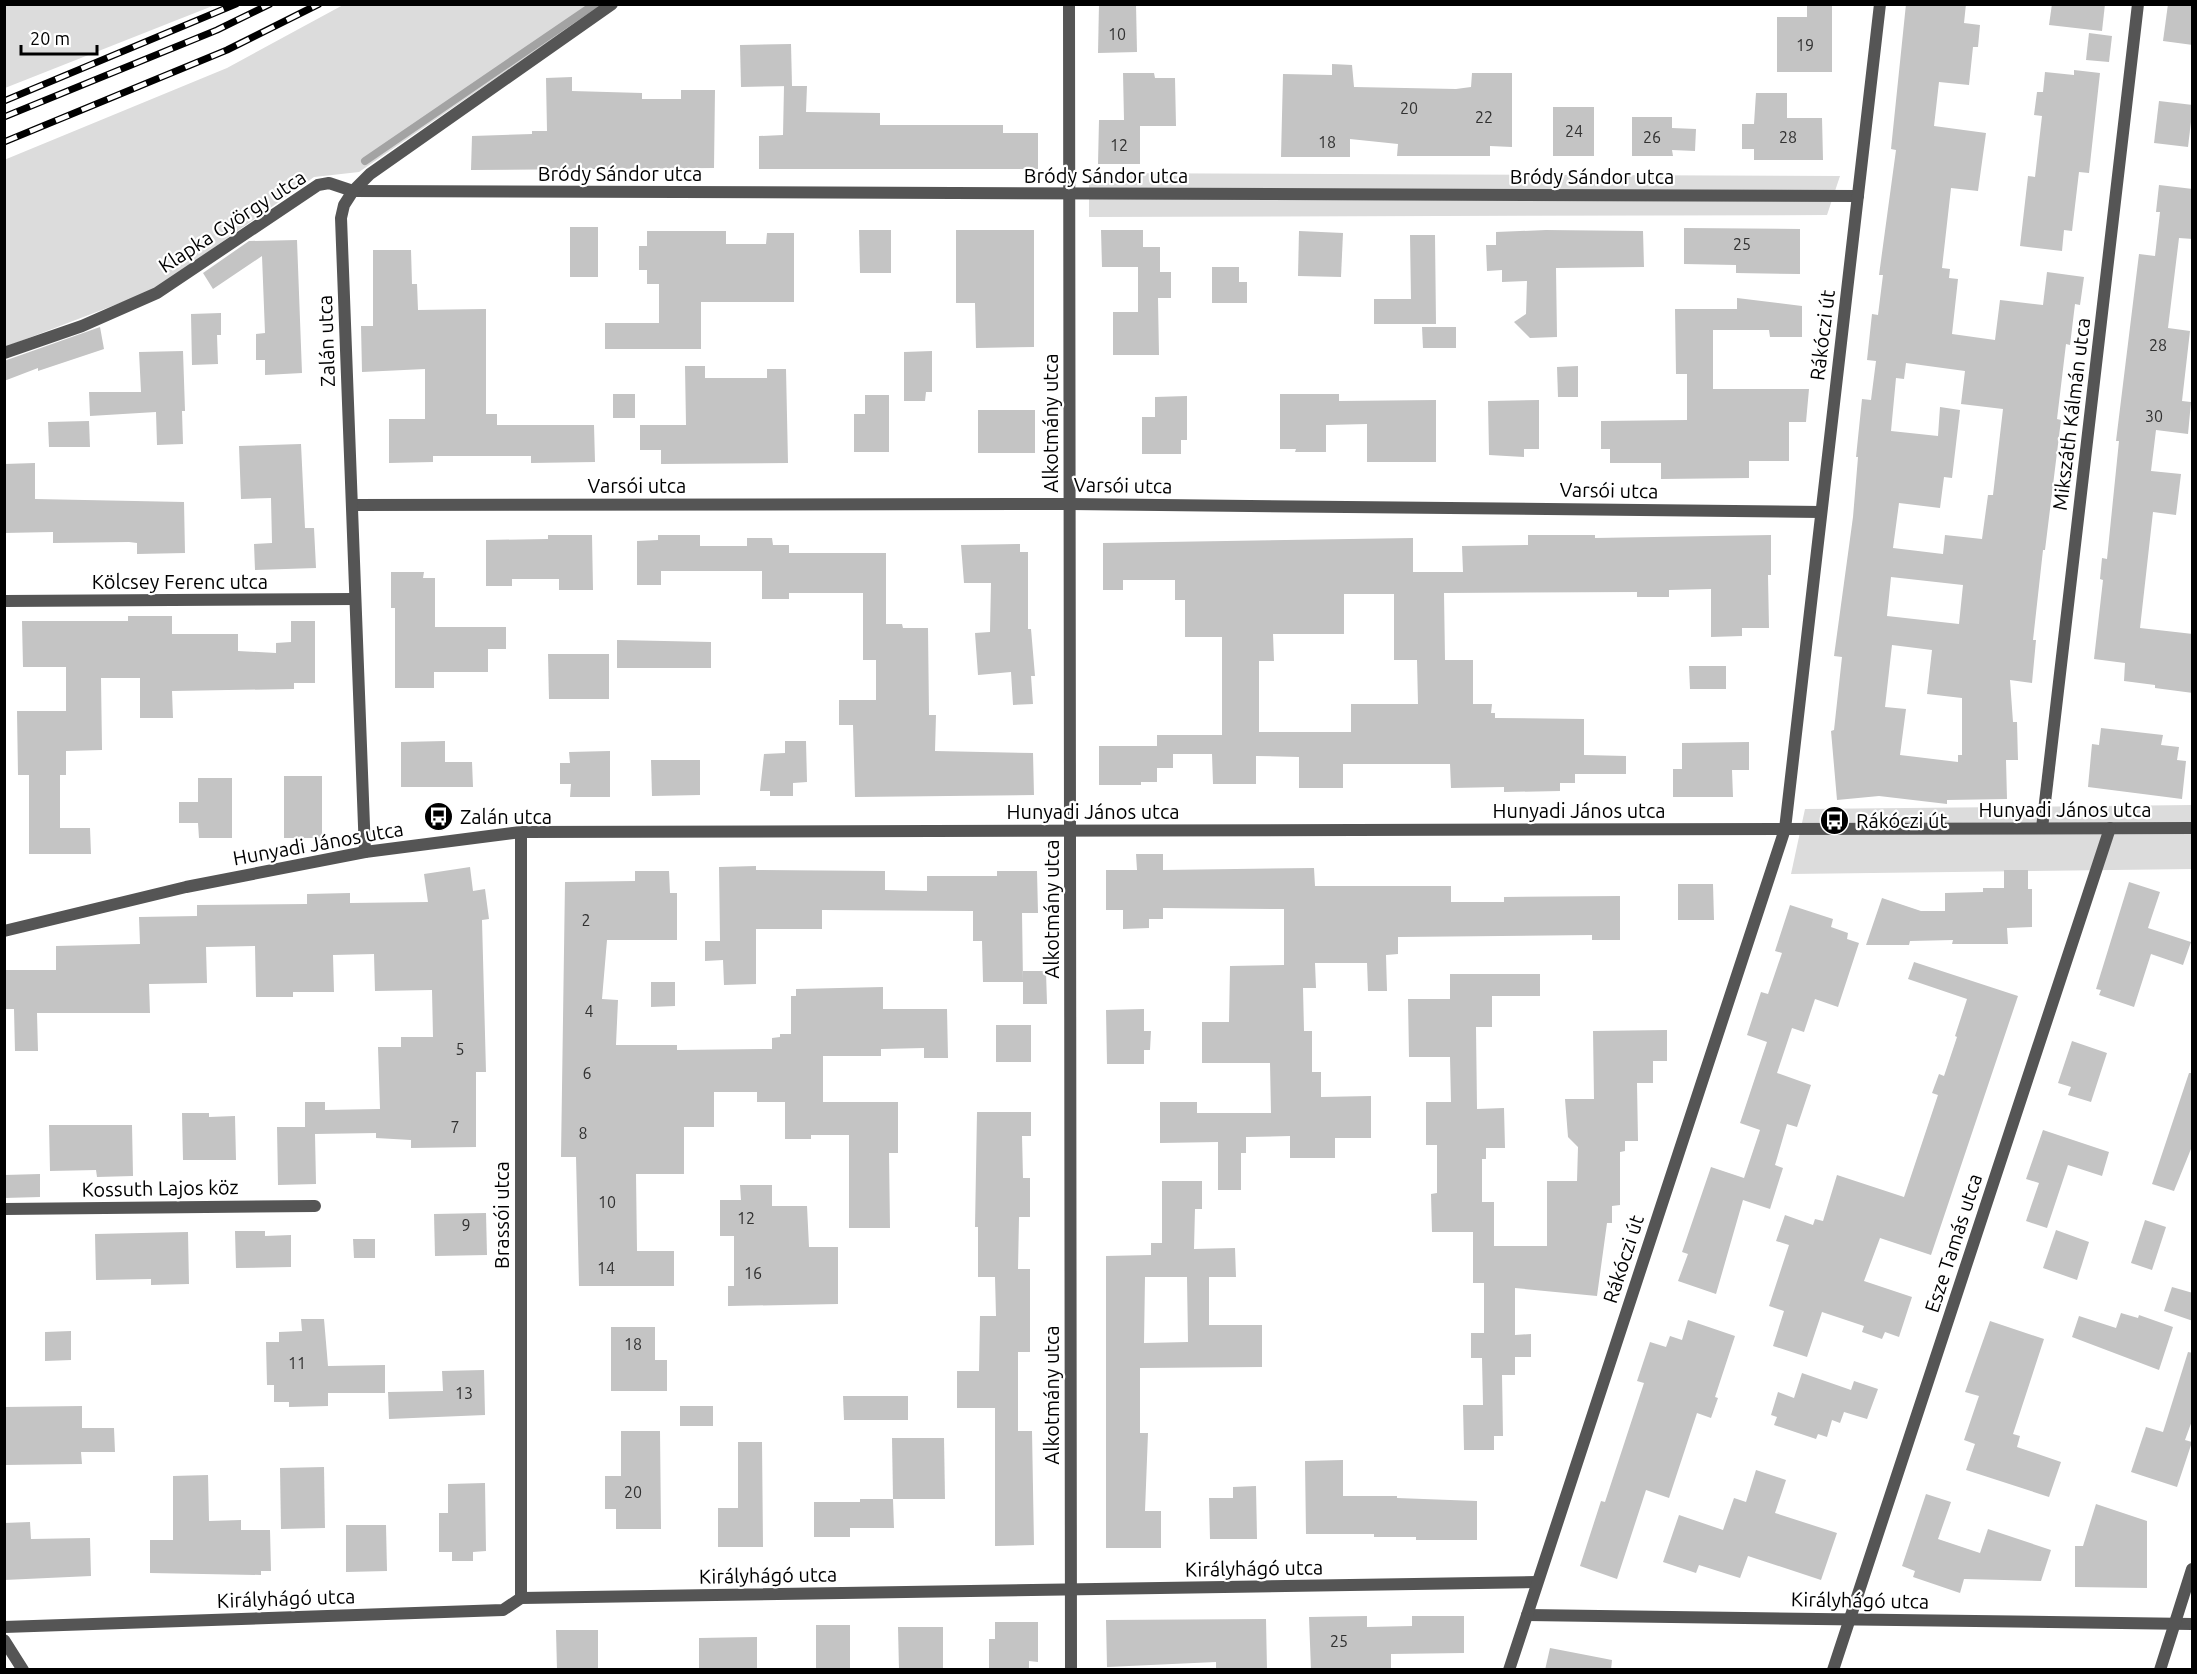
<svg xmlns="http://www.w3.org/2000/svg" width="2197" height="1674" viewBox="0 0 2197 1674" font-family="Ubuntu,sans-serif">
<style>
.green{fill:#dcdcdc}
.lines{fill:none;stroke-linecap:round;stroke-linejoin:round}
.stream{stroke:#a3a3a3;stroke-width:8}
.building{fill:#c4c4c4;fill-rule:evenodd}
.service{stroke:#555;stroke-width:12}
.minor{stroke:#555;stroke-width:12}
.tertiary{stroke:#555;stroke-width:12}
.rail-casing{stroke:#000;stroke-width:7}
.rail{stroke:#fff;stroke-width:4.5;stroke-dasharray:14;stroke-linecap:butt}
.labels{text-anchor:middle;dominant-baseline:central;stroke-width:4.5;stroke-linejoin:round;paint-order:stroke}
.number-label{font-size:16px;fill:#313131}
.street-label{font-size:20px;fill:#000;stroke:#fff}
.poi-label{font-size:20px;fill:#000;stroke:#fff;text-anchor:start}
</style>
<rect width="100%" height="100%" fill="#fff"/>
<g class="green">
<path d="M5,4h210v1l-210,83z"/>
<path d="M343,5h259l-243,167 -45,5 -160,113 -149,57 -1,-187 223,-92z"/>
<path d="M1089,173l751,3 -13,39 -738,2z"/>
<path d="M2192,805v64l-401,5 14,-65z"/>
</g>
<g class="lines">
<path class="stream" d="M365,161l230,-157"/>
</g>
<g class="building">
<path d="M1099,4h37l1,48 -39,1z"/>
<path d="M1807,4h25v68h-55v-55h30z"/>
<path d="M1906,4h60l-2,19 16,2 -2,22h-5l-4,38 -30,-3 -5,44 52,7 -8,58 -27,-3 -9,80 8,1 -1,9 9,1 -6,55 43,6 5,-40 43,5 4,-33 37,5 -4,28 -5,-1 -5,41 -4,-1 -9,75 4,1 -16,130h-2l-10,90h3l-4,43 -22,-3 3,42h4l1,38h-12l1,39 -60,1v4l-68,-8 -42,4 -6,-69 3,-1 8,-73 -8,-1 19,-139 5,-60h-2l6,-58 9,1 5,-39 -9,-1 5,-46 6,1 5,-40h-4l17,-125 -5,-1zM1906,363l59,8 -4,33 42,5 -10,86h-5l-6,44 -37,-4 -2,19 -50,-6 6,-45 41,5 4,-31 8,1 8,-68 -20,-3 -2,29 -47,-5 5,-53 8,1zM1891,577l72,8 -4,39 -72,-8zM1892,645l40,5 -5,44 35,4v57h-4v7l-58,-7 6,-46 -21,-2z"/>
<path d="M2052,4h53l-3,27 -53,-6z"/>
<path d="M2168,4h25v41l-30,-4z"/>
<path d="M2089,33l23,3 -3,26 -23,-2z"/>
<path d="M791,44l1,42 -51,1 -1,-42z"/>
<path d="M1332,64l20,1 2,22 102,2 15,-2 1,-14h40v74l-22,-1v10h-93l1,-12 -48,-5v18h-69l2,-83 49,1z"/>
<path d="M2074,70l26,3 -11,100 -10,-1 -7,59 -8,-1 -2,21 -42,-5 8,-70 7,1 7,-61 -8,-1 3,-23h6l2,-20 29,3z"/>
<path d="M1123,73h31l1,5h20l1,48h-36v38h-42l1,-44h25z"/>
<path d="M572,77v14l70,2v6h39v-9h34l-1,78 -243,2 1,-34 60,-2v-3h15l-1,-53z"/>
<path d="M784,86h23l-1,26 74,1v12h123v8h35v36h-279v-33l24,-1z"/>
<path d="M1756,93h31v25h35l1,42h-69v-11h-12v-25h12z"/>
<path d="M2159,101l34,4 -5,42 -34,-4z"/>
<rect x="1553" y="107" width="41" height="49"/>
<path d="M1632,117h40v11l24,1 -1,22 -23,-1 1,6h-41z"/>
<path d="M2159,185l34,4v50l-14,-1 -11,90 22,3 -8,70 9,1 -3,32 -32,-4 -5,41 30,3 -5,41 -23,-3 -13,116 53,6v59l-38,-5v-3l-31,-4 1,-18 -31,-4 9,-79 -3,-1 2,-21 5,1 12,-118h-3l23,-187 16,2 5,-44h-4z"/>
<rect x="570" y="227" width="28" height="50"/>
<path d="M1684,228l116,1v45l-64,-1v-8l-52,-1z"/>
<path d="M859,230h32v43h-31z"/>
<path d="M956,230h78v117l-58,1 -1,-45h-19z"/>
<path d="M1101,230h42v17h17v25h11v26h-13l1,57h-46v-43h25v-45h-36z"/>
<path d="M1546,230l97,1 1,36 -88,1 1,69 -27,1 -16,-16 12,-8 1,-33 -25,1v-12l-15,1 -1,-26h10v-13z"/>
<path d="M647,231h79v13h40l1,-11h27v69h-93v47h-96v-26h54v-39h-12v-14h-8v-24h8z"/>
<path d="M1299,231l44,2 -2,44 -43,-1z"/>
<path d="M1410,235h25l1,89h-62v-25h37z"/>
<path d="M297,240l5,133 -37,2v-15h-9v-26l9,-1 -3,-77 -49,33 -10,-16 46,-32z"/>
<path d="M373,250h38l1,34h5l1,26 68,-1v105h11v11h97l1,37 -64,1v-7h-98v6l-44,1v-44h36v-50l-63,3 -1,-46h12z"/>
<path d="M1212,267h27v15h8v21h-35z"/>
<path d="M1737,298l65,8v31h-32l-1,-7h-56v59h96l-3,33h-17v39h-40v17l-88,1v-16h-51v-14h-9v-28l86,-1v-46h-11l-1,-65h62z"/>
<path d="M221,313v22h-4l1,29 -26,1 -1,-51z"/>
<path d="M100,327l4,22 -66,22v-3l-34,13v-20z"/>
<path d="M1422,327h34v21h-33z"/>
<path d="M183,351l2,60h-3l1,33 -26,1 -1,-33 -66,4 -1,-24h52l-2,-40z"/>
<path d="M932,351v41h-6l-1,9h-21v-49z"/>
<path d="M685,366h20v12h62v-9h19l2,94 -127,1v-14h-21v-25h46z"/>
<path d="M1578,366v31h-20l-1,-30z"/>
<rect x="613" y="394" width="22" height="24"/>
<path d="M1280,394h59v7l97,-1v62h-69v-38l-41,1v27h-31l1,-3h-16z"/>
<path d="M865,395h24v57h-35v-38h11z"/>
<path d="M1187,396v44h-6v14h-39v-37h13v-20z"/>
<path d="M1539,400v49h-15v8l-35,-2 -1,-54z"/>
<rect x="978" y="410" width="57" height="43"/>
<path d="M89,421l1,26h-41l-1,-25z"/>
<path d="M301,444l4,84h9l2,40 -61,2 -1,-26 18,-1 -1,-45 -30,1 -2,-53z"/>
<path d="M35,463v36l149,3 1,51 -48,1v-11l-8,-1 -76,1v-11l-49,1v-69z"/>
<path d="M548,535h44l1,55h-34v-11h-47v7h-26v-46l62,-1z"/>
<path d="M658,535h42v11h47v-8h25l1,7h16v8h97v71h16l1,4h25l1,87h7l-1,36 98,2 1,42 -179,2 -2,-72h-14v-25h37v-40h-13v-67h-74v6h-27v-28h-101v14h-24v-44l21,-1z"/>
<path d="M1528,535h67v3l176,-3v40h-3l1,53h-27v8l-31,1v-48l-42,1v7h-32v-5l-193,1 1,67h28v44h19l-1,9h4v5l89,1v36l42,1v18h-51v9h-15v8l-56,1v-5l-53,1 -1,-24h-107v24h-44v-31l-43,-1v28h-43l-1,-30h-39v14h-16v14h-16v3h-42v-39h58v-11h65v-98h-37v-37h-10v-20h-52v10h-20v-47l310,-5v34h50l-1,-26 66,-1zM1344,594h50v66h23l1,44h-67v28h-92v-71h15l-1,-27h71z"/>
<path d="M1020,544v8h8v77h3l4,47h-4l2,28 -20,1 -2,-33 -33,3 -3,-42 15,-1 1,-49h-27l-3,-38z"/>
<path d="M391,572h33l-1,6h12v49h71v22h-18v23h-54v16h-39v-80h-4z"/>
<path d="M128,616h44v18h66v17l38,2v-10l15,-1v-21h24v62h-21v6l-122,2 1,27h-33v-40h-39l1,72 -36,1v24h-6v53h30l1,26h-62v-79h-11l-1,-64h49v-44h-43l-1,-46h106z"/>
<path d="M617,640l94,2v26h-94z"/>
<path d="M548,654h61v45h-60z"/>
<path d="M1689,666h37v23h-36z"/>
<path d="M2101,728l62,7 -2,10 18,2 -2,13 9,1 -4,38 -94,-12 4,-43 7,1z"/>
<path d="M445,741v21h27l1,25h-72v-45z"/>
<path d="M785,741h21l1,41 -14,1v13h-23v-5h-10l4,-37 21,-1z"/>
<path d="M1749,742v28h-17l1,27h-60v-28h9v-26z"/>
<path d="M610,751v46h-40l1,-13h-11v-21h10l-1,-11z"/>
<path d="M651,760h49v35l-48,1z"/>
<rect x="284" y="776" width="38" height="62"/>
<path d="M198,778h34v60h-33l-1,-15h-19v-21h19z"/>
<path d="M1136,854h27v16l151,-2 1,18h136v16h53v-5l116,-1v44h-28v-5l-194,2v17l-12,1 1,36h-19l-1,-28h-52l1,25h-13l1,43h8v41h9v25l50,-1v42h-36v20h-45v-22l-44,1v16h-5v37h-23v-48l-58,1v-41h37v11h74l-1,-50h-68v-41h27l1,-56 54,-1v-56l-121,-1v11h-14v9l-26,1v-19h-17v-40h31z"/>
<path d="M756,866v4l129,1v19l42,1v-15h70v-5h40l1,42h-16l1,69h-40l-1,-41h-9v-30l-151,-1v19h-66v55l-32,1 -1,-25 -18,1v-20h15l-1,-74z"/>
<path d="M470,867l3,24 12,-2 4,30 -7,1 4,152h-10v75l-65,1v-8l-35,-2v-5l-61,1 1,50 -38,1 -1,-58h28v-25h20v8l55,-1 -2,-62h23v-10h32l-1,-47 -57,1 -1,-37 -41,1 1,37h-41v5h-37l-1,-51 -49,1 1,36 -58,1 1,29h-113l1,38h-23l-1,-42h-10v-39h52v-24l84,-2 -1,-27 58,-1v-11l110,-1v-10l43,-1v10l78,-1 -4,-28z"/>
<path d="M2004,870h24v19h4v38l-25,1 1,16h-56l1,-4 -43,1 -1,4h-43l16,-47 39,13h24v-18l38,-1v-4h21z"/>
<path d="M635,871h34l1,22h7v47h-70l-5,59 16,1 -2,45h61v5l95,-1v-11l8,-1v-3h11v-38h5v-7l87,-2v22h64l1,49h-24v-10l-43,1v7h-58v46h75v51h-9l1,75h-41v-93h-38v4h-26v-37h-28v-10h-43v35h-30v47h-48l1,77h37v35h-95l-3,-129h-15l4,-275 70,-1z"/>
<path d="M2129,882l31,10 -12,36 43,14 -8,23 -32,-11 -17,53 -35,-12 2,-5 -5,-1z"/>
<path d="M1678,884h35l1,36h-36z"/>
<path d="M1790,905l43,14 -2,8 17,6 -1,6 12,4 -21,64 -23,-8 -11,33 -12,-4 -15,45 34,12 -14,42 -10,-3 -12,41 8,3 -13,41 -27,-9 -27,94 -38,-13 10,-27 -6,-2 29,-85 33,11 16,-48 -20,-7 27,-81 -20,-7 14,-43 7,2 14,-41 -7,-2z"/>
<path d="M1914,962l104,34 -87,259 -51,-17 -16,43 48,16 -13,40 -14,-5 -3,7 -20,-7 2,-6 -42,-14 -15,45 -34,-11 11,-35 -15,-5 20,-61 -13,-4 9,-26 28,10 2,-6 8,2 14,-46 67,22 34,-102 -6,-2 7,-19 5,2 13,-39 -2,-1 12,-37 -59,-20z"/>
<path d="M1023,971h23l1,33h-24z"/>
<path d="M1450,974h90v22h-48v31h-16l1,82 27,-1 1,40h-19v11h-4v43h12v44h53v-65h30l1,-34 -10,-10 -3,-38h29l-1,-68 74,-1v31h-14v22h-16l1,58h-13v10l-5,1v53l-8,1v17h-5l-10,73 -82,-8v47l16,-1v23h-16v18h-13l1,61h-9v14h-30l-1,-45h20l-1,-47h-11v-25h13v-50h-11v-51h-41l-1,-38 6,-1v-48h-11v-43h25l-1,-45h-41l-1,-58h42z"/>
<path d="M651,982h24v24l-24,1z"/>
<path d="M1144,1009v22h7l-1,19h-6v14h-37l-1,-54z"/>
<rect x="996" y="1025" width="35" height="37"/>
<path d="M2072,1041l35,12 -16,49 -23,-7 3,-8 -13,-4z"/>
<path d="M2189,1073h4v71l-19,47 -22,-7z"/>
<path d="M977,1112h54v24h-9l1,42h7v39h-11l-1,52h12v83h-12v79h14l2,114 -39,1v-138h-38v-37h22l1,-55h16l-1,-39h-17v-50h-3z"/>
<path d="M182,1113h27v4l26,-1 1,44h-53z"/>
<path d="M49,1125h83l1,51 -36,1 -1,-7 -46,1z"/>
<path d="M2043,1130l66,22 -7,24 -34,-11 -21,63 -21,-7 13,-38 -13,-4z"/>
<path d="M40,1174v23l-36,1v-23z"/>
<path d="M1162,1181h40v28h-7l-1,40 41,-1 1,29h-27v48h53v42l-122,1v65h8l-3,78h16v37h-55v-292l45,-1v-12h11zM1145,1277h42l1,65 -44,1z"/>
<path d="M740,1185h32v21h35l2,41h29v57l-110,2v-20h6v-50h-14v-36h21z"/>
<path d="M486,1213l1,42 -52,1 -1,-42z"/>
<path d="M2145,1220l21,7 -14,43 -21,-7z"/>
<path d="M2056,1230l33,12 -12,38 -34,-12z"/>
<path d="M235,1231h30v5l26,-1v32l-55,1z"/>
<path d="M188,1232l1,52 -38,1v-6l-55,1 -1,-46z"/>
<path d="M353,1239h22v19h-21z"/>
<path d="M2172,1287l21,6v28l-29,-10z"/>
<path d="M2121,1313l17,5 1,-3 34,12 -14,43 -87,-33 7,-21 37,12z"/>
<path d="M301,1319h23l4,47 57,-1v28h-57v13l-39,1v-5h-15v-17h-7l-1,-43h13v-10l23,-1z"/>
<path d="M1688,1320l47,16 -20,61 3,1 -7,20 -14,-5 -28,85 -23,-8 -29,89 -37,-13 21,-65 4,1 39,-119 -7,-2 13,-39 16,5 4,-11 12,4z"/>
<path d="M1990,1321l54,18 -31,95 7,2 -3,11 44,15 -12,35 -83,-27 9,-26 -11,-4 15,-44 -14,-4z"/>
<path d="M611,1327h44v33h12v31h-56z"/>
<path d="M71,1331v29l-26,1v-29z"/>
<path d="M2188,1352l5,1v65l-8,22 7,2 -15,45 -46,-15 15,-45 17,5z"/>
<path d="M484,1370l1,45 -96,4 -1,-27 55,-1 -1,-20z"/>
<path d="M1802,1373l49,17 3,-9 24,8 -11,30 -23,-7 -4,11 -8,-3 -5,17 -9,-3 -2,5 -42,-14 3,-8 -6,-2 7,-23 16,6z"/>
<path d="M843,1396h65v24h-64z"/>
<path d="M82,1406v22h32l1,24h-34l1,12 -78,1v-58z"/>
<rect x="680" y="1406" width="33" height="20"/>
<path d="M621,1431h39l1,98h-45v-20h-11v-33h16z"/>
<path d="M892,1438h52l1,61h-52z"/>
<path d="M738,1442h24l1,105h-45v-39h20z"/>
<path d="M1343,1460v36h54v2l80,3v39h-61v-3h-42v-3h-68l-1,-73z"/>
<path d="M324,1467l1,61 -44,1 -1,-61z"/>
<path d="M1756,1470l30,10 -11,33 62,20 -16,47 -73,-24 -8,22 -41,-13 -3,8 -33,-11 16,-47 44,15 11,-32 12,4z"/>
<path d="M208,1475l1,46 32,-1v10h29l1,41h-10v4l-111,-2v-33h23v-64z"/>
<path d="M485,1483l1,68 -13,1v9h-21v-9h-13v-39h9v-29z"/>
<path d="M1256,1486l1,53h-47l-1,-41h24v-11z"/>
<path d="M1926,1494l25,8 -13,37 42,14 8,-24 63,21 -10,31 -77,-2 -4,14 -47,-16 2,-6 -13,-5z"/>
<path d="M860,1499h33l1,29h-44v9h-36v-35h46z"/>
<path d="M2096,1504l51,17v67l-72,-1v-41h8z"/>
<path d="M30,1522l1,17 59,-1 1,38 -87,4v-57z"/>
<path d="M346,1525h40l1,46 -41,1z"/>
<path d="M1367,1616v11l45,-1v-10h52v37l-73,1v16h-80l-2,-53z"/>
<path d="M1266,1619l1,51h-51v-8l-109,5 -1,-47z"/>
<path d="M995,1622h43v40l-9,-1v9h-40v-31h6z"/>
<rect x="816" y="1625" width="34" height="45"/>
<path d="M898,1627h45v43h-44z"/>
<path d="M556,1630h42v40h-41z"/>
<path d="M757,1637v33h-58v-32z"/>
<path d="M1550,1648l62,12 -1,10h-66z"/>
</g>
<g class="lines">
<path class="service" d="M4,353l78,-27 75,-33 161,-108 11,-2 24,8"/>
<g class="minor">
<path d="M1069,4l2,1666"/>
<path d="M353,191l1505,5"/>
<path d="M352,505l718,-1 751,8"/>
<path d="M4,601l351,-2"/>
<path d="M2042,828l96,-824"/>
<path d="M521,832v766"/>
<path d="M365,852l-24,-634 3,-13 9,-14 17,-17 242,-170"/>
<path d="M4,931l182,-44 179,-35 156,-20 1671,-4"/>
<path d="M4,1209l311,-3"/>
<path d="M1527,1615l665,9"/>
<path d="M4,1627l499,-17 18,-12 1016,-16"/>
<path d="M1509,1670l276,-841 95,-825"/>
<path d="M1833,1670l277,-842"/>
<path d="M2160,1670l32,-101"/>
</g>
<path class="tertiary" d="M4,1640l19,30"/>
<defs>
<g id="rail">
<path d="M4,101l232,-97"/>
<path d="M4,117l213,-87 53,-26"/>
<path d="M4,142l223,-92 92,-46"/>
</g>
</defs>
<use href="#rail" class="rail-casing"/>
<use href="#rail" class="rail"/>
</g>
<defs>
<symbol id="bus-disc" viewBox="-11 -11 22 22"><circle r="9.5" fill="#000" stroke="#fff"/><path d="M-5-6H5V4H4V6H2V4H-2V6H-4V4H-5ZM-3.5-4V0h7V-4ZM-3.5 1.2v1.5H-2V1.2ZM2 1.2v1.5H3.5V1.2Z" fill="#fff"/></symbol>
</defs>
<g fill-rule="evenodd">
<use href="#bus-disc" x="422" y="800" width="33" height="33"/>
<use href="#bus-disc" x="1818" y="804" width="33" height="33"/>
</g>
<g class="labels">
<g class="number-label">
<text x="1117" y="34">10</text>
<text x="1805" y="45">19</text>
<text x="1409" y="108">20</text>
<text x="1484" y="117">22</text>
<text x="1574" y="131">24</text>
<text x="1652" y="137">26</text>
<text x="1788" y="137">28</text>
<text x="1327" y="142">18</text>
<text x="1119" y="145">12</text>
<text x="1742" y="244">25</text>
<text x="2158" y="345">28</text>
<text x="2154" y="416">30</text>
<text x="586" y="920">2</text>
<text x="589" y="1011">4</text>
<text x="460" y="1049">5</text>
<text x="587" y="1073">6</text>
<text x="455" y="1127">7</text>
<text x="583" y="1133">8</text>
<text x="607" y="1202">10</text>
<text x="746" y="1218">12</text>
<text x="466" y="1225">9</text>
<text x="606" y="1268">14</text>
<text x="753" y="1273">16</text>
<text x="633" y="1344">18</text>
<text x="297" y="1363">11</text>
<text x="464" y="1393">13</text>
<text x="633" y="1492">20</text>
<text x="1339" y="1641">25</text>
</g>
<g class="street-label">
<text x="620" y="173">Bródy Sándor utca</text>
<text x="1106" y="175">Bródy Sándor utca</text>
<text x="1592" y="176">Bródy Sándor utca</text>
<text transform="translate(232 221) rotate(-33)">Klapka György utca</text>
<text transform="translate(1822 335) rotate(-83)">Rákóczi út</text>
<text transform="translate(326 341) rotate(-92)">Zalán utca</text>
<text transform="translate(2071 414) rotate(-83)">Mikszáth Kálmán utca</text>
<text transform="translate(1050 423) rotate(-90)">Alkotmány utca</text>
<text x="637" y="485">Varsói utca</text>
<text transform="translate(1123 485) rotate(1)">Varsói utca</text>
<text transform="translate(1609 490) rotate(1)">Varsói utca</text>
<text x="180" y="581">Kölcsey Ferenc utca</text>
<text x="2065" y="809">Hunyadi János utca</text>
<text x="1579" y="810">Hunyadi János utca</text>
<text x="1093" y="811">Hunyadi János utca</text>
<text transform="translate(318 843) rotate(-10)">Hunyadi János utca</text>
<text transform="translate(1051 909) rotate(-90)">Alkotmány utca</text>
<text transform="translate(160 1188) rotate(-1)">Kossuth Lajos köz</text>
<text transform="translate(501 1215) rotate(-90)">Brassói utca</text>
<text transform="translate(1953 1243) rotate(-72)">Esze Tamás utca</text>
<text transform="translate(1623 1259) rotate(-72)">Rákóczi út</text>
<text transform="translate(1051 1395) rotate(-90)">Alkotmány utca</text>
<text transform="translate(1254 1568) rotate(-1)">Királyhágó utca</text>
<text transform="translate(768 1575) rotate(-1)">Királyhágó utca</text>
<text transform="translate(286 1598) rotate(-2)">Királyhágó utca</text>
<text transform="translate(1860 1600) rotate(1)">Királyhágó utca</text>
</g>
<g class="poi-label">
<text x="460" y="816">Zalán utca</text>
<text x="1856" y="820">Rákóczi út</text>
</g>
</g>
<rect width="2197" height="1674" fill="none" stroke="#000000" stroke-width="12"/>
<path d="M21 45v9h76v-9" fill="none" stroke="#000000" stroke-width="3"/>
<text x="30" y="45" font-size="18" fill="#000000" stroke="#ffffff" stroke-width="4.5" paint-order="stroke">20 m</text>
</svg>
